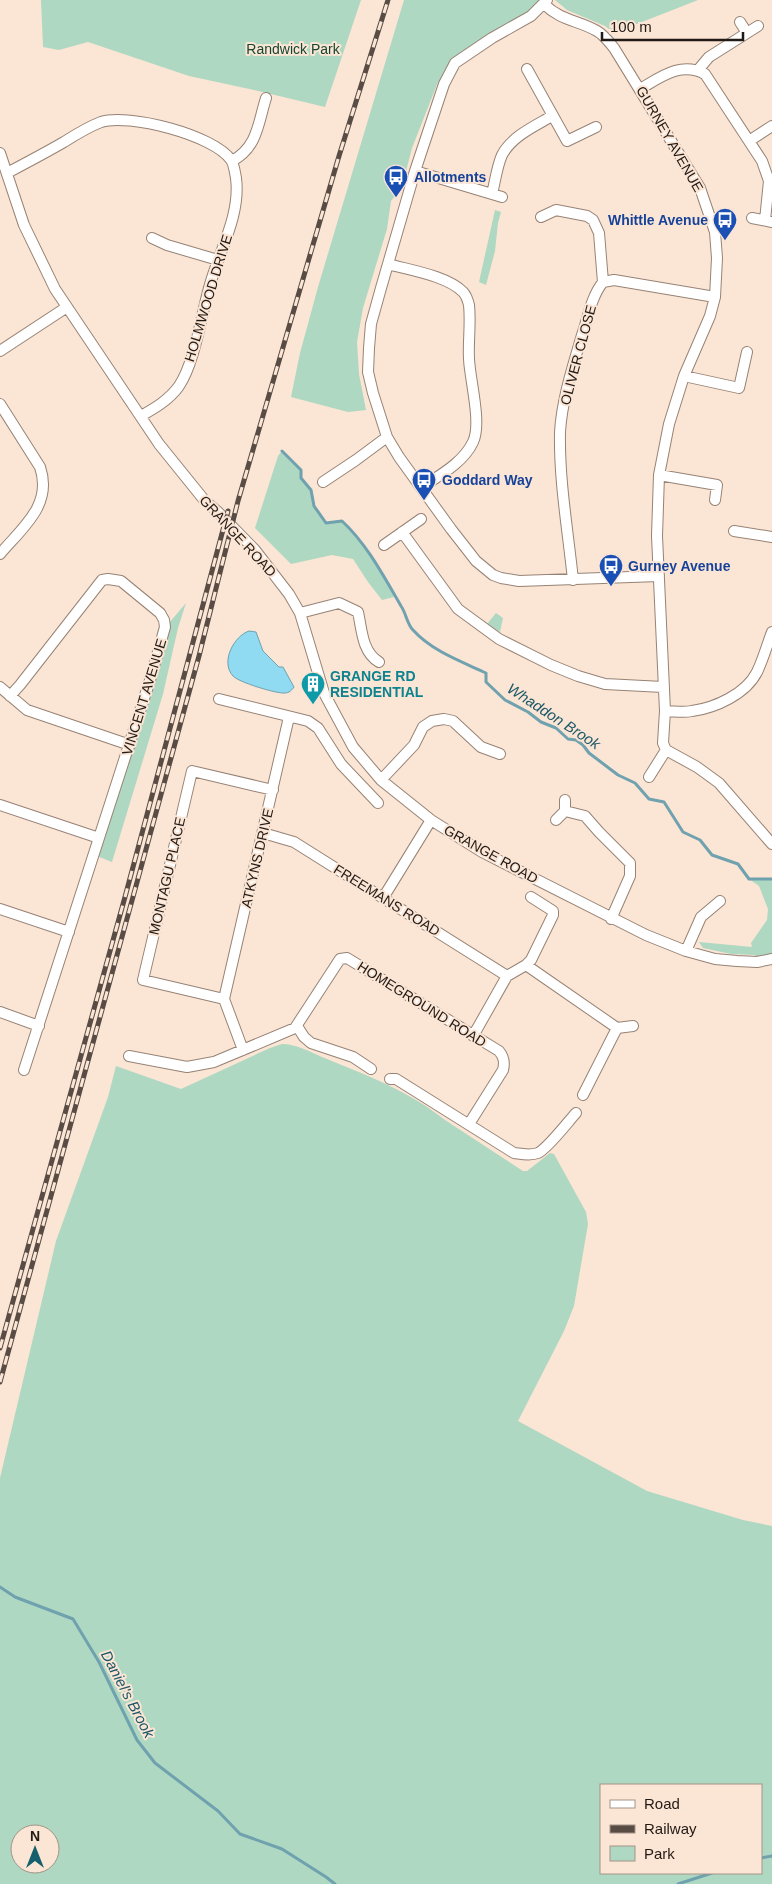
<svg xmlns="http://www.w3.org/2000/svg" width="772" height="1884" font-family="Arial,sans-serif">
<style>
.green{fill:#aed8c1;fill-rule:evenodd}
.water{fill:#90dbf1;stroke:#6fa1af}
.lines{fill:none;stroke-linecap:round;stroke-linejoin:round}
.stream{stroke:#6fa1af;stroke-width:3}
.street-casing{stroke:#978375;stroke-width:12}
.street{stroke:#fff;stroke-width:10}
.rail-casing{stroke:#584c44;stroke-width:5}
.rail{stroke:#fbe5d5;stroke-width:3;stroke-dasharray:9;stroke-linecap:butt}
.labels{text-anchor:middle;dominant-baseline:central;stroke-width:4;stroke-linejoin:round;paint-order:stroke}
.park-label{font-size:14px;fill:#134530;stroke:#fbe5d5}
.street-label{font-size:14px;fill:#221a15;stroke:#fbe5d5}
.transit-label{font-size:14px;font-weight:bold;fill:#164399;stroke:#fbe5d5;text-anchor:start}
.culture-label{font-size:14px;font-weight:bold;fill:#0d838f;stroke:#fbe5d5;text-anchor:start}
.water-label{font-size:15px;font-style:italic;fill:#1b5868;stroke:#fbe5d5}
</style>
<rect width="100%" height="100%" fill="#fbe5d5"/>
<!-- green -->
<path class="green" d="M41,0h320l-36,107 -71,-17 -65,-14 -101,-34 -29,8 -16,-3z
M404,0h143l-80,53 -23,31 -6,-2 -26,66 -10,39 -11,14 -4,28 -24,79 -6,34 2,32 7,36 -18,2 -57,-15 9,-44 18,-66z
M555,0h143l-84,33 -9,-7 -38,-16z
M495,210l6,2 -3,11 -3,28 -9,34 -7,-3z
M282,451l19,19v8l10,12 3,16 12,17 16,-2c19,18 42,52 52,76l-12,3 -14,-18 -15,-23 -21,-4 -41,9 -36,-36 23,-72z
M186,603l-8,25 -15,66 -51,168 -15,-6 72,-233z
M496,613l7,5 -3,14 -13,-8z
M749,879h23v80l-15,3 -2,-7 -24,-1 -28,-6 -4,-6 53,5 -1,-4 16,-23 1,-11 -9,-23z
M282,1044c13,0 27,7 40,13 42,17 87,34 123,63l78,51h4l23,-18 4,1 32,58 2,12 -14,82 -10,25 -46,90 129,70 96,29 29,6v358h-772v-406l56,-237 52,-144 8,-31 65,23 89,-41zM601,1785h160v88h-160zM20,1834h30v30h-30z"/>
<!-- water -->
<path class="water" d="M249,631l7,1 7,19 16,16h4l11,20c-2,3 -5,6 -9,6 -8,1 -47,-11 -52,-17 -13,-14 1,-40 16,-45z"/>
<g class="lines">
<!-- stream -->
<path class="stream" d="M282,451l19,19v8l10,12 3,16 12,17 16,-2c25,23 42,56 59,85 5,7 6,18 12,24 19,21 47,31 73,43v9l19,18 23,12 13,10 15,6 12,11 8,1 7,5 6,8 29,22 17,8 14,16 15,3 19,30 17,8 12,15 26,9 11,15h23
M0,1587l15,10 58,22 26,43 38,78 18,23 63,48 22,23 42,15 44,28 9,7
M761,1858l11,-2
M678,1884l34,-11"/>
<defs>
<path id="street" d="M547,0l-16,16 -39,22 -37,25 -11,21 -29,87 -34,117 -10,36 -2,24 -1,24 5,21 14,44 12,20 52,72 25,32 17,14 8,3 18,3 140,-5
M544,4c17,17 34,16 53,27 7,4 12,11 17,17l86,140 15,44 2,26 -2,39 -5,19 -26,60 -15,48 -10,51 -2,61 8,175 -2,32 3,7 -17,27
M740,22l7,11
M527,69l40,72 29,-14
M698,70l11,-13 49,-31
M640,89c21,-12 41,-28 65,-15l57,87 7,20 -4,39
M749,141l23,-15
M0,153l24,72 31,64 104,155 46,57 12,10 38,39 34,44 11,19 24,80 29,54 28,33 50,40 51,32 164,83 40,16 29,8 22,2 20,1 15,-3
M232,161c26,-14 26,-38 34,-63
M415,171l87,26
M7,173c19,-10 38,-20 57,-31 11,-7 24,-15 37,-20 27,-9 113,13 130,38 3,4 4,13 5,18 5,38 -18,75 -27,110 -8,28 -14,74 -30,98 -10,14 -24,22 -38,30
M492,194c3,-12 5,-28 10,-39 10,-19 33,-29 50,-39
M541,217l15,-7 31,6 6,4 6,13 4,49
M752,218l20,4
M152,238l15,7 51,15
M388,264c21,6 60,12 75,28 3,3 5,9 6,13 2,18 -1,36 0,54 1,22 13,64 4,83 -10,21 -33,33 -51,45
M603,282l11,-2 101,17
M0,351l67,-44
M684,376l55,12 8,-36
M0,404l40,63c13,38 -18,61 -40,87
M659,475l58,10 -2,15
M323,482l33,-22 31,-23
M734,531l38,6
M402,532l56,77 41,30 52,26 27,11 27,8 58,3
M384,545l37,-26
M573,580c-5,-49 -14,-99 -13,-148 2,-33 13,-66 22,-97 6,-17 9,-38 21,-53
M300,613l39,-10 19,9c4,18 4,40 21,50
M0,687l27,23 103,35
M10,696l10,-11 82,-105 6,-1 13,2 39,32 4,7 1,7 -15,53 -126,390
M219,699l89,22 10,7 23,36 37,39
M665,711c9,0 18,2 27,0 23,-3 54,-17 65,-39 6,-12 10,-27 15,-40
M666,750l31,17 22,16 53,61
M381,780l33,-35 9,-18 9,-6 12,-2 9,2 28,26 19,7
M0,805l99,33
M565,811l20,5 14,16 31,31v13l-19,43
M556,820l9,-9v-11
M263,833l31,9 213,134
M383,898l48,-78
M0,909l69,23
M686,951l15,-34 19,-16
M526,965l91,63
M224,999l-81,-19 49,-209 81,19
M224,999l65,-282
M224,999l19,51
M0,1012l39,14
M297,1026l7,11 7,6 42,14 18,12
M473,1036l34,-60 19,-11 5,-5 22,-45v-4l-22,-14
M129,1056l58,11 27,-5 81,-34 45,-69 7,-1 152,93c5,6 6,11 4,19l-34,54
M390,1079h6l118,74c8,1 16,3 24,0 10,-5 29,-30 38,-40
M583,1095l34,-67 16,-2"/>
</defs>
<!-- street casing -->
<use href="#street" class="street-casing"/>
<!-- street -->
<use href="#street" class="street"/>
<defs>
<path id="rail" d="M0,1348l125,-451 103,-386
M0,1382l199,-726 39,-155 101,-345 49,-156"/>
</defs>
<!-- rail casing -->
<use href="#rail" class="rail-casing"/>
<!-- rail -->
<use href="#rail" class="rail"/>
</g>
<!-- icons -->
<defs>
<symbol id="bus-pin" viewBox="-11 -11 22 30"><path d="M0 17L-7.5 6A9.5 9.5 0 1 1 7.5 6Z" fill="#1a4fb4" stroke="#fbe5d5"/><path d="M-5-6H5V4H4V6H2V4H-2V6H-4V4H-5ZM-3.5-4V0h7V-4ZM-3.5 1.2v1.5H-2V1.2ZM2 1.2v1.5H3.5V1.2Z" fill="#fff"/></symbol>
<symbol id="building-pin" viewBox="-11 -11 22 30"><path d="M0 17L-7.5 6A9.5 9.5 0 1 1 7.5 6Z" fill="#0f9aa8" stroke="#fbe5d5"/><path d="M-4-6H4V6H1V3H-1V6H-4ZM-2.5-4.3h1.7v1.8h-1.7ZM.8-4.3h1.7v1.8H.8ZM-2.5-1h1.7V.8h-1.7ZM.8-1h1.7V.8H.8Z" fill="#fff"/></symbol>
</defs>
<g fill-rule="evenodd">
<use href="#bus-pin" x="382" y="163" width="28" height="38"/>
<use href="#bus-pin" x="711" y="206" width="28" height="38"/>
<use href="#bus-pin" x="410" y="466" width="28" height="38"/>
<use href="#bus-pin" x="597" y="552" width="28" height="38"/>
<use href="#building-pin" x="299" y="670" width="28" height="38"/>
</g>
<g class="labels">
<!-- park labels -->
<g class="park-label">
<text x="293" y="49">Randwick Park</text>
</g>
<!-- street labels -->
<g class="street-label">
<text transform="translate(670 139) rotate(60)">GURNEY AVENUE</text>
<text transform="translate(208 298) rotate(-73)">HOLMWOOD DRIVE</text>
<text transform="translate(578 355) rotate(-75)">OLIVER CLOSE</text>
<text transform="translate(238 536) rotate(47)">GRANGE ROAD</text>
<text transform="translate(144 697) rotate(-73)">VINCENT AVENUE</text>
<text transform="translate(491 854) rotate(29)">GRANGE ROAD</text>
<text transform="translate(257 858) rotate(-77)">ATKYNS DRIVE</text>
<text transform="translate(167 876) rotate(-77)">MONTAGU PLACE</text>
<text transform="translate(387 900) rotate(32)">FREEMANS ROAD</text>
<text transform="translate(422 1004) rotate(32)">HOMEGROUND ROAD</text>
</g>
<!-- transit labels -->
<g class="transit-label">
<text x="414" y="177">Allotments</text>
<text x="708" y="220" text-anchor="end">Whittle Avenue</text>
<text x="442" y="480">Goddard Way</text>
<text x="628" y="566">Gurney Avenue</text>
</g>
<!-- culture labels -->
<g class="culture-label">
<text x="330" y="676">GRANGE RD<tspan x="330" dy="16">RESIDENTIAL</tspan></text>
</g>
<!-- water labels -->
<g class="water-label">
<text transform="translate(554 716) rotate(33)">Whaddon Brook</text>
<text transform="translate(128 1694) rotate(62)">Daniel's Brook</text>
</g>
</g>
<!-- legend -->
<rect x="600" y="1784" width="162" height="90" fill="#fbe5d5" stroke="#a49488"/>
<rect x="610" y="1800" width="25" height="8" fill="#ffffff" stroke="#a49488"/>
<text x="644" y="1809" font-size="15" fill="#221a15">Road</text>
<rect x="610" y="1825" width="25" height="8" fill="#584c44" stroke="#a49488"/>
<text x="644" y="1834" font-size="15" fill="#221a15">Railway</text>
<rect x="610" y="1846" width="25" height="15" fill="#aed8c1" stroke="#a49488"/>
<text x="644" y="1859" font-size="15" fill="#221a15">Park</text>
<!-- north arrow -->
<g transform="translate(35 1849)"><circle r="24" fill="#fbe5d5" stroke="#a49488"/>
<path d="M0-4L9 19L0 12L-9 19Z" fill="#16606e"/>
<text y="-8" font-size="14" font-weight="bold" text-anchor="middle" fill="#221a15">N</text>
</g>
<!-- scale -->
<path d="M602 32v8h141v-8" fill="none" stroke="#221a15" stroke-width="2.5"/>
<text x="610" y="32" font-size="15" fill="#221a15" stroke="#fbe5d5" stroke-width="4" paint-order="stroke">100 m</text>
</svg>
